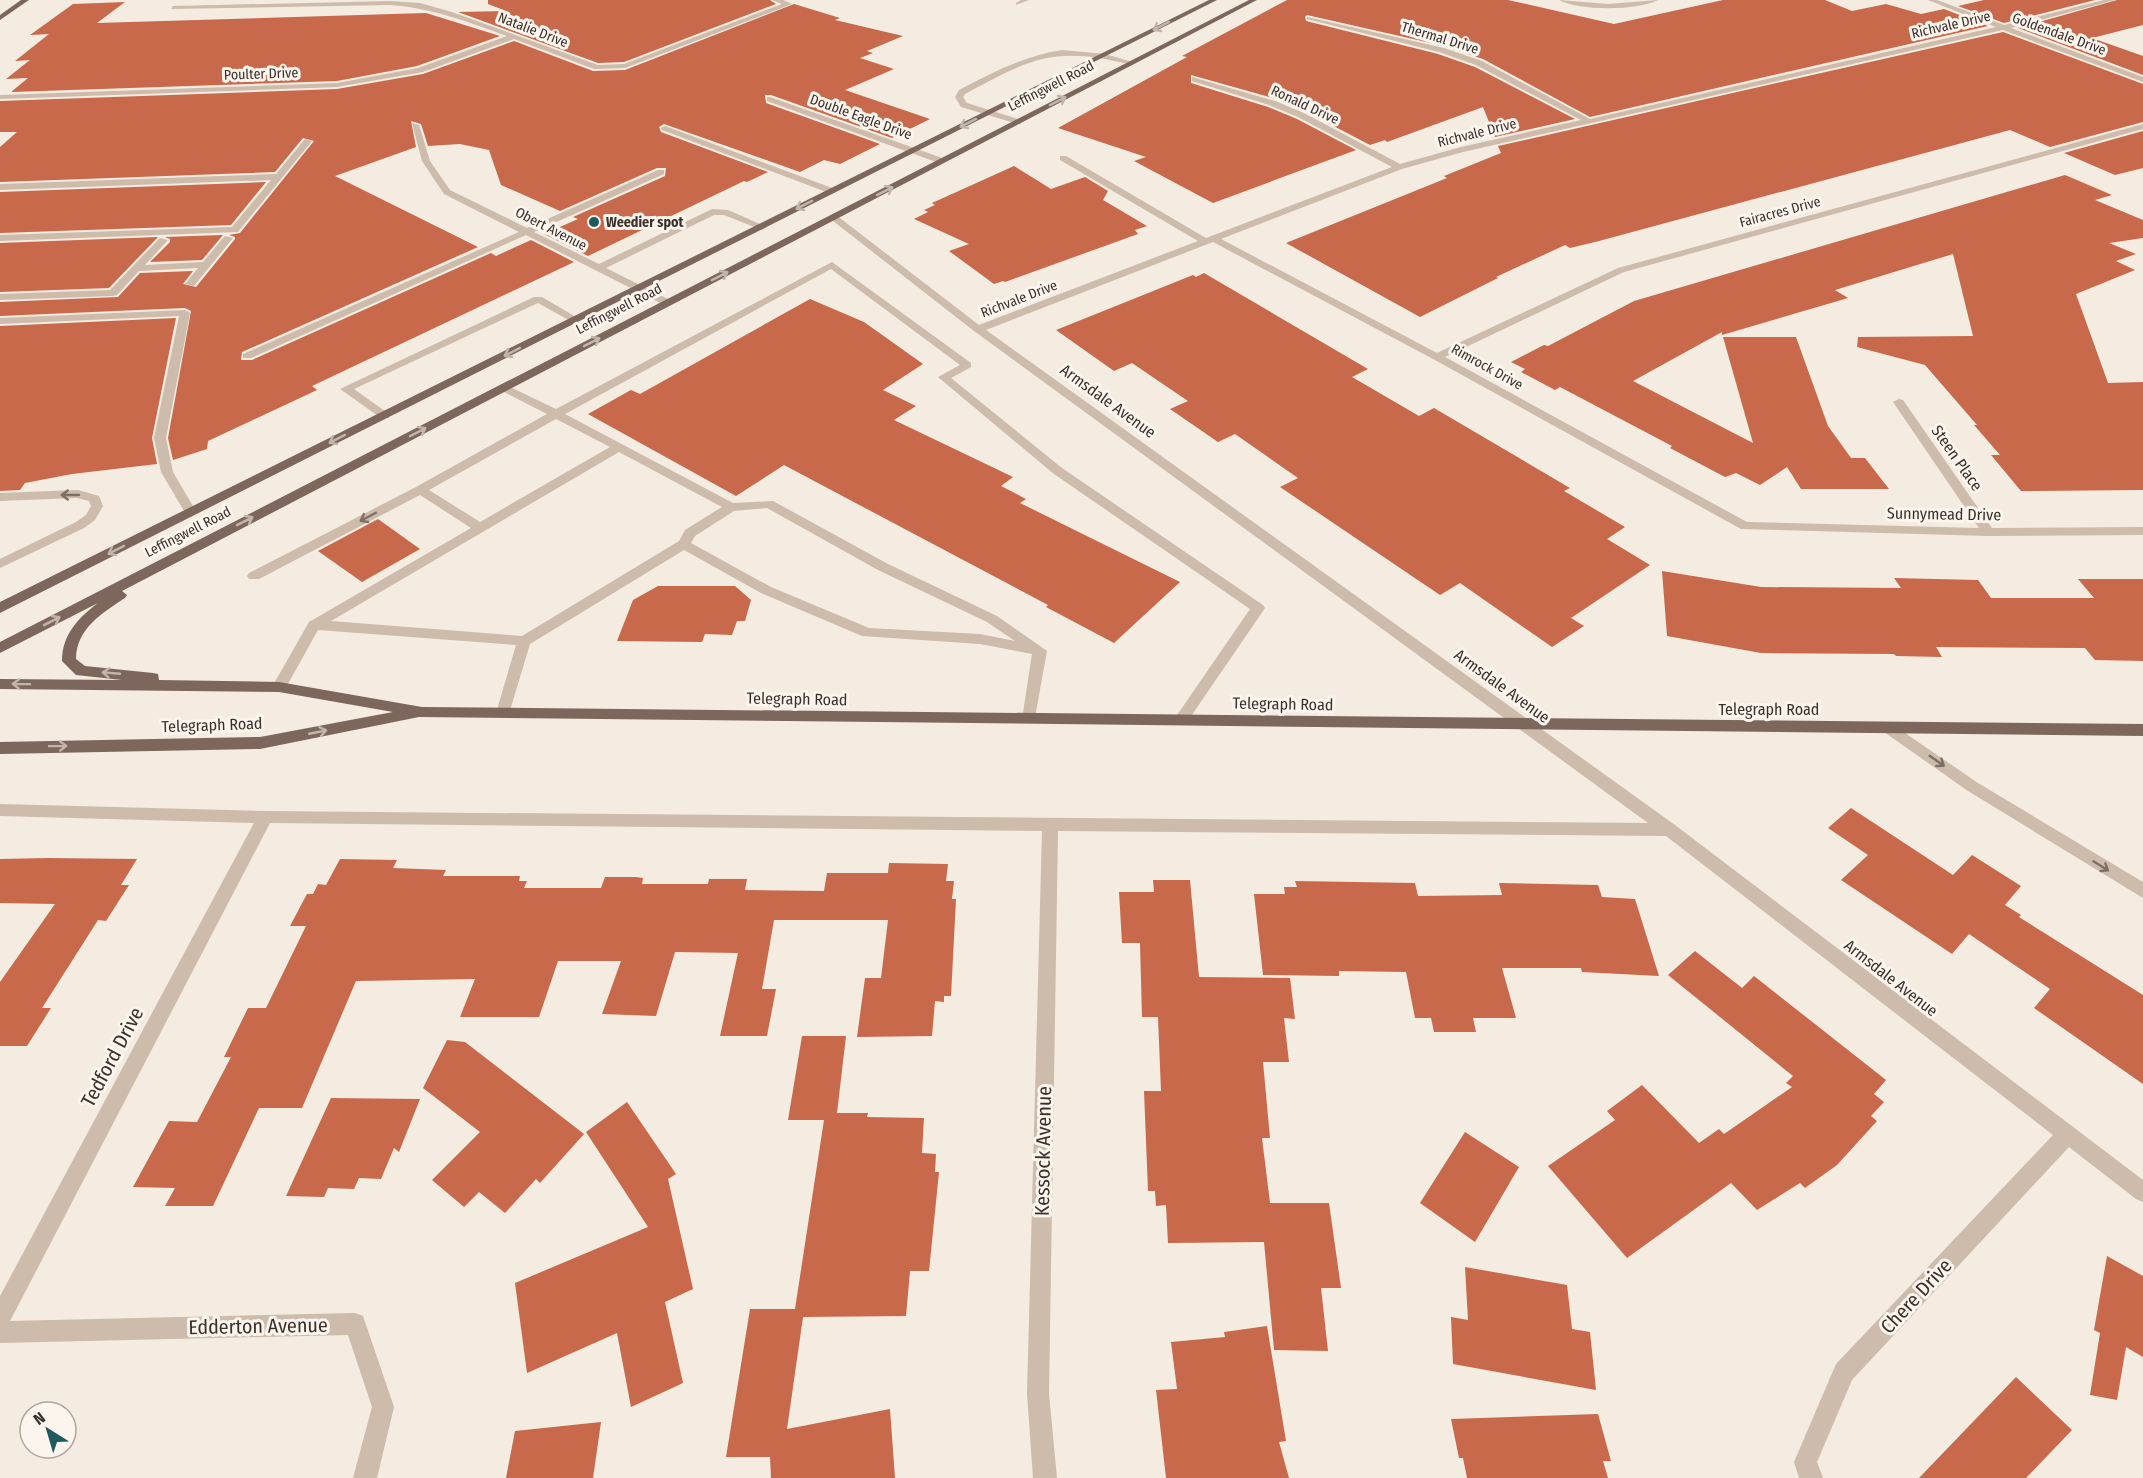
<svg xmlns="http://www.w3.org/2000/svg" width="2143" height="1478" font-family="'Fira Sans Condensed',sans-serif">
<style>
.building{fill:#c8694b}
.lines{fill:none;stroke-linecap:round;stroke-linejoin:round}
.minor{fill:#cdbbac;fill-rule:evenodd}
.major{fill:#7d675c;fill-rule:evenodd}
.oneway{stroke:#c2b5ac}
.oneway2{stroke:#7d6f65}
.poi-dot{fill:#1f5a5e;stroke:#fbf5ee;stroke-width:2}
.labels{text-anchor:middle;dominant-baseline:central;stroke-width:6;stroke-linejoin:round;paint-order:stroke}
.far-street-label{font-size:14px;fill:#3b302b;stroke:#fbf5ee}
.far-poi-label{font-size:14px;font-weight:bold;fill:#3b302b;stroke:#fbf5ee;text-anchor:start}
.street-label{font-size:16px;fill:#3b302b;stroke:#fbf5ee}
.near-street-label{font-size:20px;fill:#3b302b;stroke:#fbf5ee}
</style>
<rect width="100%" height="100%" fill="#f4ebe1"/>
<!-- building -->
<path class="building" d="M488,0h282l6,4 -152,58 -26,1 -140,-51 48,-1 -18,-7z
M1287,0h221l106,24 109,-24h102l27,11 34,-7 35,10 23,-5 44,17 -398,91 -107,-58 -39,-13 -137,-31 -2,2 1,4 132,33 37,13 100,52 -80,18 -12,-30 -96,35 -2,-2 -15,5 -65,-34 -29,-12 -85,-24v8l77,24 29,12 59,31 -143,53 -79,-42 12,-4 -88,-29 129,-71 -5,-1z
M1984,0h111l-91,23 -46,-17z
M2117,0h26v25l-51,13 51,18v19l-125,-47z
M125,2l-28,21 329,-10 74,23 -83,30 -80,15 -326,11 17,-14 -22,1 24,-19 -15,1 34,-27 -19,1 43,-31z
M794,4l46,14 -5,2 68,16 -36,15 6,2 -13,5 34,11 -49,21 85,29 -38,19 -121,-43h-6l1,8 114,41 -40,20 -16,-4 -24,12 -136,-48 -5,3 2,5 107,40 -21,10 -3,-1 -156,75 -44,-22 34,-15 -5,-2 92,-41 1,-8h-9l-97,43 -59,-26 -12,-35 -29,-6 -32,2 -7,-22 -10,-3 5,26 -81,29 143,71 -236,105 -1,8h11l239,-107 5,3 35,-16 43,22 -262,124 5,4 -109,51 -1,8 -34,11 -5,-22 23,-127 -6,-3 -185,8v-14l118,-5 22,-24 53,-2 -10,13 13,3 39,-48v-2l-6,-2 11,-2 74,-92 -11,-3 -28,34 -275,10v-35l17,-15h-17v-31l337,-12 86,-15 91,-33 79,30 32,-1z
M2003,32l140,52v38l-93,25 -40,-17 -411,111 -29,7 -5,-3 -69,32 2,1 -78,39 -134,-74 161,-65 -3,-2 57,-23 -3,-7z
M2143,131v37l-28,7 -51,-22z
M1014,166l37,23 34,-12 23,14 -5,9 44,26 -12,4 3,4 -133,48 -2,-1 -9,3 -45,-33 20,-7 -55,-25 14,-7 -4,-2 11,-5 -3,-2z
M2065,175l47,20 -17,5 48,20v18l-34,5 27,11 -20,7 19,9 -59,24 32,89 35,-1v108l-122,1 -30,-36h9l-26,-30h3l-52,-60 -68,-18 1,-10 115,-1 -20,-82 -118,36 13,8 -126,37v-3l-89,49 120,62 -30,-106h73l32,89 23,32h14l24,31h-88l-14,-22 -27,18 -24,-12 -11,4 -55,-29 2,-2 -112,-59 -5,3 -34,-18 4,-3 -14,-7 33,-17 4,1 86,-45z
M266,182l-35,43 -231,8v-41z
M223,235l-21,25 -52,2 20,-20v-3l-5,-2z
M158,237l-49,51 -109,4v-49z
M1204,273l164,96 -16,8 67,39 15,-8 136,80 -6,3 61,36 -18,12 43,26 -79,53 13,8 -32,21 -92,-64 -20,12 -160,-108 18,-9 -63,-44 -17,8 -48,-33 18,-8 -56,-38 -18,8 -58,-41 137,-55 3,2z
M810,299l54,23 59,42 -40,26 33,16 -22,14 119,57 -12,9 25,13 -6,4 160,79 -66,61 -68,-36 2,-2 -264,-140 -48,31 -148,-82 43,-24 9,4z
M176,318l-24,120 5,26 -85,10 -47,9 -5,7 -20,1v-165z
M378,519l42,30 -58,33 -44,-31z
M1662,571l99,16 140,1 -7,-10 84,2 13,18h103l-16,-19h65v82l-48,-1 -10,-12 -149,-1 6,10 -46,-1 -2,-2 -133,-1 -94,-17z
M658,586h77l16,14 -6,21h-8l-5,14 -27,-1 -3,8 -85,-1 16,-41z
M1851,808l102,67 19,-20 49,31 -16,19 16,10 -2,2 124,78v89l-109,-76 16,-19 -81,-55 -17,20 -111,-74 27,-25 -40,-27z
M48,858l89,1 -16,26h8l-23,36 -8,-1 -56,88h9l-24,38h-27v-64l55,-78 -55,-1v-44z
M340,859l57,1 -4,8 53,2 -3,6h77l-1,5h8l-3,7h77l4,-11h31l7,1 -1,6h66l1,-5h38l-2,11 79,1 3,-18h61l1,-10 59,1 -2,17h8l-2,18h4l-5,97h-7v6l-9,-1 -3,35 -75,1 8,-59h16l7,-58h-114l-12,69h14l-9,47h-47l18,-83 -63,-1 -19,64 -54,-2 19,-53h-63l-19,56h-79l15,-38 -119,2 -54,127h-43l-46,98h-48l10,-18 -42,-1 36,-66 28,1 34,-65h-7l24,-49h18l40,-82h-16l17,-32h6l5,-10 8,1z
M1153,880h37l9,97 91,1 5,41 -11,-1 5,44h-26l7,76h-8l8,65h59l12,85h-20l7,63 -54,-1 -10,-108 -96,1 -2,-38 -10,1 -1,-15h-7l-4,-100h17l-3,-74h-16l-2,-74h-18l-3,-51h35z
M1295,881l120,2 3,13 84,-1 -3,-12 99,2 4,12 33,2 24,77 -77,-4 -1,-4h-79l14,50h-43l3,14h-42l-3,-14h-16l-9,-46 -67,-1v5l-76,-1 -9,-81h31l-1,-7h13z
M1695,951l47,37 12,-12 132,104 -12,14 10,8 -13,14 6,5 -40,44 -32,23 -5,-5 -43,27 -26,-27 -104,75 -79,-92 67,-46 -8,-9 35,-26 57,58 20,-14 5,5 68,-47 -6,-4 7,-7 -125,-101z
M802,1036h44l-9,77h31l-1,4 57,1 -2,35 14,1 -1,18h4l-10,99h-19l-4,45 -103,1 -16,112 103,-20 5,69h-124l-1,-21h-44l24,-148h45l29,-189h-36z
M447,1040l18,2 119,92 -44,49 -4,-4 -31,34 -26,-21 -15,15 -32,-27 48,-48 -57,-44z
M331,1098l89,1 -21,53 -5,-4 -13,31 -22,-1 -5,11 -26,-1 -4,9 -38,-1z
M627,1102l49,72 -8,5 25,110 -28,13 18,81 -52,24 -14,-74 -90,40 -12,-90 133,-56 -62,-95z
M1465,1132l54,35 -44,75 -55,-39z
M2107,1256l36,20v81l-17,-10 -9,53 -27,-5 10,-62 -6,-3z
M1465,1267l102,18 5,44 18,3 6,58 -143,-26 -2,-47 17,3z
M1267,1326l19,115 -7,1 10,36h-123l-10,-88 21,-1 -6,-47 54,-5 -1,-5z
M2016,1377l56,53 -46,48h-107z
M1598,1414l13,47h-8l5,17h-141l-4,-20h-4l-8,-39z
M601,1422l-8,56h-87l9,-47z"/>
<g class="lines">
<!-- minor -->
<path class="minor" d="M772,0h11l9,4 -167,64 -31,1 -80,-30 -91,33 -86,15 -337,12v-4l337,-12 81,-15 89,-32c-39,-14 -75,-28 -117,-31l-219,4 2,-3 217,-5 30,2 32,9 146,53 26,-1 158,-60z
M1021,0h8l-13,5v-2z
M1559,0l49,4 50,-4c-21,11 -79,11 -99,0z
M1928,0h9l67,25 100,-25h11l-104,28 132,49v5l-140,-52 -540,122 -61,17 -181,70 216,114 181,-85 525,-144v5l-519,143 -179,85 302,165 232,6 -86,-126 6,-3 4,1 89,128 151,-1v8l-155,1 -247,-7 -308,-170 -220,-117 -227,88 689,495 468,355v22l-7,-3 -67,-52 -217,233 -35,82 6,16h-24l-5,-16 42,-98 217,-229 -387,-299 -608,-5 -9,563 8,84h-24l-6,-84 15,-563 -772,-8 -260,498 345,-8 8,3 31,91 -17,71h-24l19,-71 -24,-72 -348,8v-47l254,-473 -254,-7v-12l265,7 1383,12 -674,-492 -146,-114 8,-2 143,110 219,-84 -138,-81v-4h6l140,82 186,-71 -94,-50 -29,-12 -77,-24v-4l83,24 29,12 96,51 61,-17 120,-27 -105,-55 -37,-13 -132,-33v-2l137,31 38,13 108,58 406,-92z
M1062,50l43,4 31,9 -4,2c-77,-19 -99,-8 -167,29l-2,3 4,6 54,17v4h-3l-57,-17 -6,-10 4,-7c34,-18 65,-34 103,-40z
M770,97l175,62 1,2 -7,2 -172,-62v-4z
M412,123l7,2 11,36 20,29 77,38 131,-58h6v4l-130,58 65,32 113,-55 16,1 39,17 -5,3 -38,-15h-10l-108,53 66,33v4h-8l-138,-70 -275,123h-8v-4l276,-122 -75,-38 -22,-33z
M665,126l170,63 1,2 -7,2 -167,-63 -1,-2z
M305,139l7,2 -74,91 -238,9v-6l232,-8 39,-47 -271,10v-6l276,-10z
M225,236l8,2 -39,48 -9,-2 13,-16 -59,3 -22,24 -4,1 -113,4v-6l110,-4 50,-52 8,2 -23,25 58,-3z
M832,262l139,101v4l-20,11 111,90 201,137 2,3 -2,3 -78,114h-10l-2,-4 77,-112 -196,-135 -116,-97 22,-12 -129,-96 -266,145 168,89 40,-2 115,63 109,52 50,35 -13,72h-10l-2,-4 10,-65 -52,-10 -118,-8 -101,-43 -77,-43 -154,94 -22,73h-10l-2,-4 20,-68 -198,-15 -34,61h-10l-2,-4 37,-65 162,-94 -51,-33 -161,84h-10l-2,-3 2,-3 167,-86 131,-73 -47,-24v-4h8l48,23zM556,419l54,28 -130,75 -51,-32zM619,452l103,55 -37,23 -6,11 -157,95 -191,-15zM767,508l111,62 109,52 28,19 -35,-7 -111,-6 -98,-41 -80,-44 4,-7 39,-25z
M534,297h8l39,23 -9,2 -34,-19 -184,86 35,25v4h-8l-41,-29z
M185,310l5,3 -24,125 7,34 24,41 -6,4 -4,-1 -26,-44 -7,-34 25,-122 -179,8v-6z
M78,490l21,6 4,10 -8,14 -11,8 -84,40v-9l76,-37 10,-7 5,-9 -2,-5 -12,-3 -77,3v-8z
M1889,722l89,61 165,99v16l-175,-107 -84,-59 -2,-4 2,-4z"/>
<!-- major -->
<path class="major" d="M21,0h8l-29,20v-5z
M1209,0h8l-1217,613v-11z
M1249,0h8l-1135,591 5,4 -2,3c-23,15 -49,31 -49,61l9,7 68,7 5,1 1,6 120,2 143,25 1721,17v12l-1724,-19 -159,32 -260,5v-12l260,-5 133,-25 -114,-20 -279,-3v-10l122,1 -46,-5 -14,-14c0,-26 16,-43 36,-58l-98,50v-11z"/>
</g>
<!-- one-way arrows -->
<defs><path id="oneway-shaft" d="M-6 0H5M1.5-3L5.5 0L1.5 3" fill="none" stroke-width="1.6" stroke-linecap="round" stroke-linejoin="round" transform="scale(1.5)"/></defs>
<g class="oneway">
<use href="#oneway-shaft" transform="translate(1161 26) rotate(153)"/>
<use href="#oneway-shaft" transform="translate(1058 101) rotate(-27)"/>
<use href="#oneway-shaft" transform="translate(968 123) rotate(153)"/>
<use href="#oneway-shaft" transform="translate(885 191) rotate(-27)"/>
<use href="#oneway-shaft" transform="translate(804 205) rotate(153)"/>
<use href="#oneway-shaft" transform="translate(720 276) rotate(-27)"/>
<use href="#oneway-shaft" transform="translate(592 342) rotate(-27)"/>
<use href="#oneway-shaft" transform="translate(512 352) rotate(153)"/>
<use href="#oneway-shaft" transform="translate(418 432) rotate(-27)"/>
<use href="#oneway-shaft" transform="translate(337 439) rotate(153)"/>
<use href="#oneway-shaft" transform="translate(245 521) rotate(-27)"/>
<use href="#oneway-shaft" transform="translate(116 550) rotate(153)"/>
<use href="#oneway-shaft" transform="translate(52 621) rotate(-27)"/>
<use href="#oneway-shaft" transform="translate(111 673) rotate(-175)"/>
<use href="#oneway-shaft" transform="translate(21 684) rotate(-179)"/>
<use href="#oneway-shaft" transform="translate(318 732) rotate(-11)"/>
<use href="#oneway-shaft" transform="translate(58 746) rotate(-1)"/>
</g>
<g class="oneway2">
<use href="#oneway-shaft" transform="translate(70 495) rotate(-180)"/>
<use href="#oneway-shaft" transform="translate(368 517) rotate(152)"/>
<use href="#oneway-shaft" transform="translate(1937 761) rotate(35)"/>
<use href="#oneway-shaft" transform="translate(2101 866) rotate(32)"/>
</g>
<!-- markers -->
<circle class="poi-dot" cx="594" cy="222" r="6"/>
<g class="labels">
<!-- far-street labels -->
<g class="far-street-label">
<text transform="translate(1951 25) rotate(-13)">Richvale Drive</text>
<text transform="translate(533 30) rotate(21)">Natalie Drive</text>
<text transform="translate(2059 34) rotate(20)">Goldendale Drive</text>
<text transform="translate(1440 38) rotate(17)">Thermal Drive</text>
<text transform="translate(261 74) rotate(-2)">Poulter Drive</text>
<text transform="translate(1051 86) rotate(-27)">Leffingwell Road</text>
<text transform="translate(1305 105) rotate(25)">Ronald Drive</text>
<text transform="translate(861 117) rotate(20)">Double Eagle Drive</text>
<text transform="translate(1477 133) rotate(-14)">Richvale Drive</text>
<text transform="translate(1780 212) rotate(-15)">Fairacres Drive</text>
<text transform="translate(551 229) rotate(27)">Obert Avenue</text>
<text transform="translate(1019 299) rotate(-21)">Richvale Drive</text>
<text transform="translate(619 309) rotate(-27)">Leffingwell Road</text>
<text transform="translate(1487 367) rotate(29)">Rimrock Drive</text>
<text transform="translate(188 532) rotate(-27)">Leffingwell Road</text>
</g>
<!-- far-poi labels -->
<g class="far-poi-label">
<text x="606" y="222">Weedier spot</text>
</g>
<!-- street labels -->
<g class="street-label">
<text transform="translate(1108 401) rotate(36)">Armsdale Avenue</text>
<text transform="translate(1957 458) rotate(55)">Steen Place</text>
<text transform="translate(1944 514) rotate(1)">Sunnymead Drive</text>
<text transform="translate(1502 686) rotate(36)">Armsdale Avenue</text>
<text transform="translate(797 699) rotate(1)">Telegraph Road</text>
<text transform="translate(1283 704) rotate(1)">Telegraph Road</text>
<text x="1769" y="709">Telegraph Road</text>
<text transform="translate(212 725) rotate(-2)">Telegraph Road</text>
<text transform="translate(1891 978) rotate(38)">Armsdale Avenue</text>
</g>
<!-- near-street labels -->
<g class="near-street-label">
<text transform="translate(112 1057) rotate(-62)">Tedford Drive</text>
<text transform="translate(1043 1151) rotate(-89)">Kessock Avenue</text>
<text transform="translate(1916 1296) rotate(-47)">Chere Drive</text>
<text transform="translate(258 1326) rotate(-1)">Edderton Avenue</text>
</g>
</g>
<!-- north arrow -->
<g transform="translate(48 1430) rotate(323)"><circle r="28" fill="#fbf5ee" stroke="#aea6a0" stroke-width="1.5"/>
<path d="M0-4.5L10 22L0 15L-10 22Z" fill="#1f5a5e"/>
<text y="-9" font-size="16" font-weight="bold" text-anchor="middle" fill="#3b302b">N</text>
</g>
</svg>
